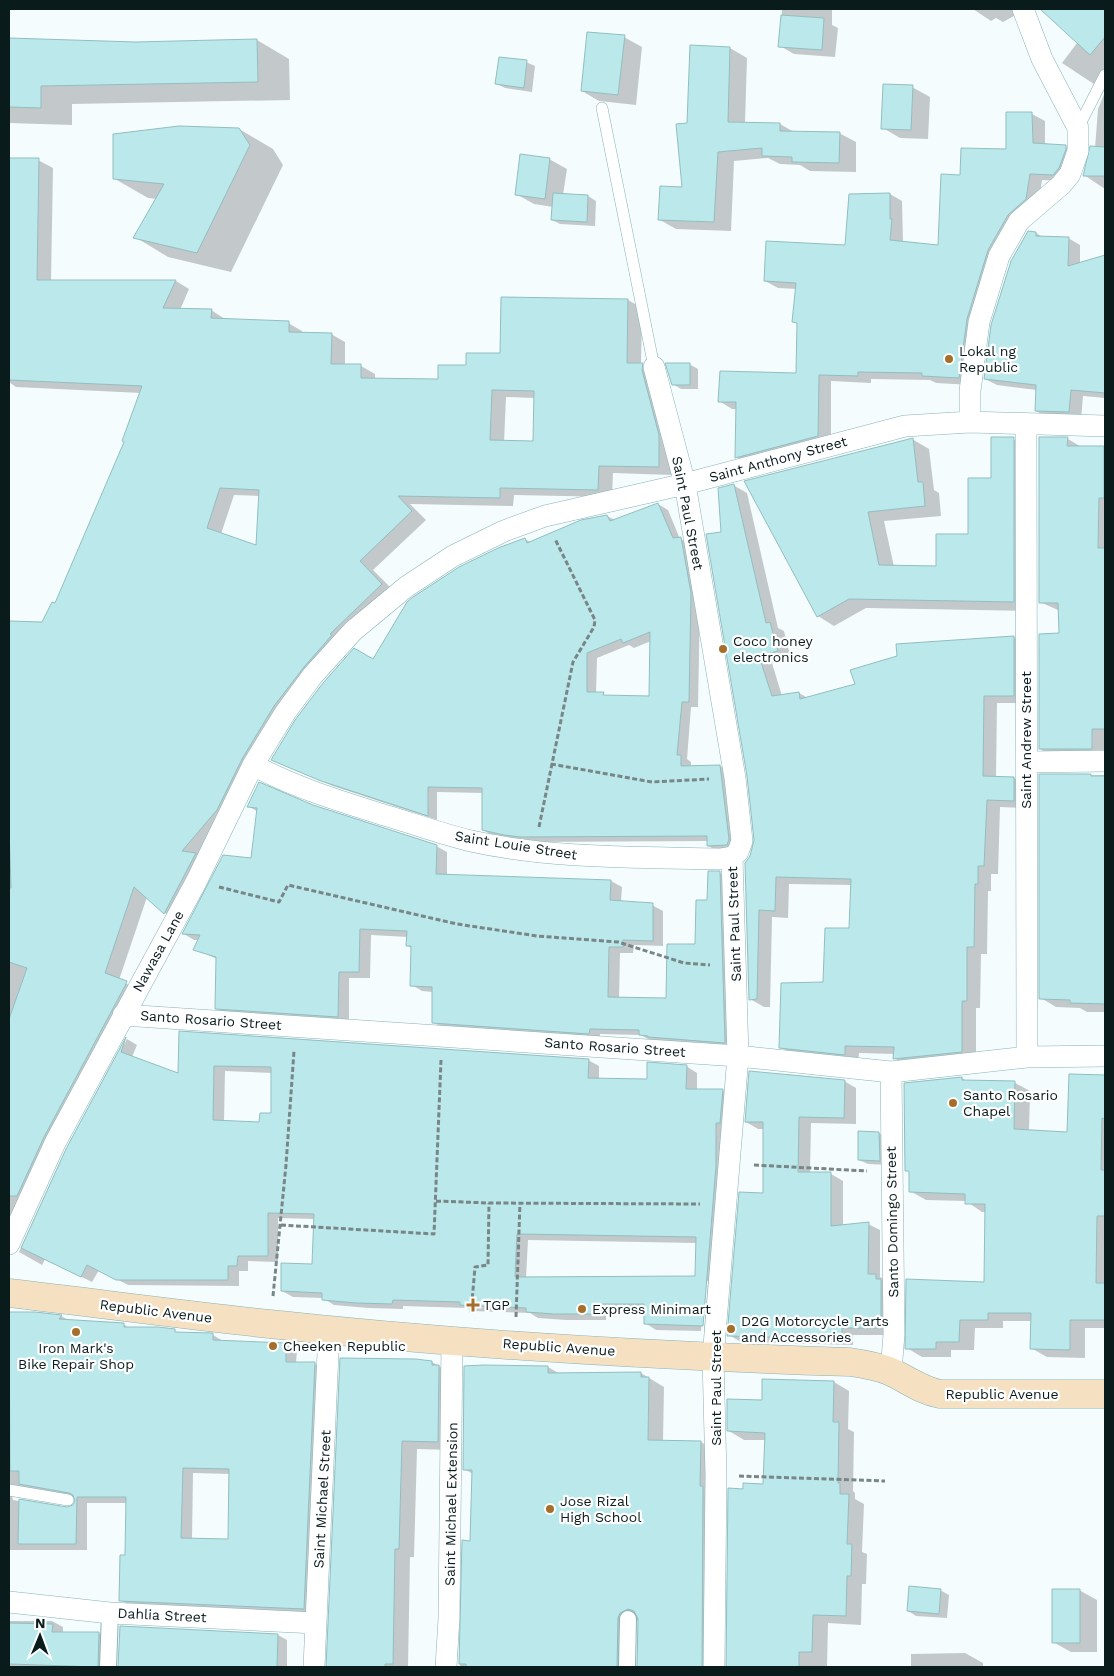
<svg xmlns="http://www.w3.org/2000/svg" width="1114" height="1676" font-family="'Work Sans',sans-serif">
<style>
.shadow{fill:#0003;fill-rule:evenodd}
.building{fill:#bbe8eb;stroke:#92bec0;fill-rule:evenodd}
.lines{fill:none;stroke-linecap:round;stroke-linejoin:round}
.service-casing{stroke:#88b3b6;stroke-width:12}
.pedestrian-casing{stroke:#88b3b6;stroke-width:18}
.minor-casing{stroke:#88b3b6;stroke-width:22}
.secondary-casing{stroke:#88b3b6;stroke-width:29}
.path{stroke:#798687;stroke-width:3;stroke-dasharray:5 2.5;stroke-linecap:butt}
.service{stroke:#fff;stroke-width:11}
.pedestrian{stroke:#fff;stroke-width:16}
.minor{stroke:#fff;stroke-width:21}
.secondary{stroke:#f6e0c2;stroke-width:28}
.poi-dot{fill:#a56f2a;stroke:#fff;stroke-width:2}
.labels{text-anchor:middle;dominant-baseline:central;stroke-width:4.5;stroke-linejoin:round;paint-order:stroke}
.poi-label{font-size:14px;fill:#0a1b1c;stroke:#fff;text-anchor:start}
.street-label{font-size:14px;fill:#0a1b1c;stroke:#fff}
</style>
<rect width="100%" height="100%" fill="#f4fcfd"/>
<!-- shadow -->
<path class="shadow" d="M782,9h50v16l6,3 -3,29 -41,-3 -14,-8z
M973,9h46l2,3 -18,10 -7,-4 -5,3z
M1057,9h30l6,6 6,-6h6v78l-2,3 -41,-27 15,-20 -27,-27z
M624,37l18,10 -6,58 -37,-4 -17,-10z
M9,39l126,4 122,-3 32,19 1,41 -218,4v21l-63,-2z
M730,48l17,10 -2,65 35,1 14,8 45,1 17,9v30l-46,-1 -10,-6 -20,-1 -12,-6 -34,3 -3,70 -55,-2 -16,-9 23,-32 5,-64z
M526,62l9,4 -3,26 -27,-4 -8,-4z
M912,87l18,10 -2,42 -28,-1 -17,-10z
M1105,92v97l-21,-14 11,-27 3,-39z
M1032,114l13,7v24l20,1 13,8 -11,27 -25,-1 -4,26 -38,54 -28,125 -36,-2 -6,-3 -59,-1v4l-40,-2v62l-82,21 -12,-7 1,-48h-6l-13,-8 78,-27 1,-50 -4,-3 3,-32 -19,-1 -13,-7 81,-34 44,-53 12,7 1,41 36,4 22,-70 47,-26z
M239,129l34,20 10,16 -52,107 -63,-15 -33,-20 22,-38 -9,-1 -33,-19z
M9,159l29,1 15,8 -2,113h125l13,8 -9,21h31l14,9 63,4 14,8v2l29,1 14,8v23l16,1 14,8v5l64,1 189,-80 14,8 -1,56 15,8 16,103 -59,-2 -1,24 -98,-2 -1,11 -103,-2 16,16 -53,50 22,22 -107,122 -109,207 -14,-8 -18,-16 -28,83 22,11 -132,257v-625h34l12,-19 71,-162 15,-49 -125,-6 -7,-5zM506,397l29,1v44h-31zM234,495l26,1 -2,51 -37,-13z
M549,159l18,10 -4,26 25,1 8,5 -1,25 -35,-2 -8,-4 1,-13 -19,-3 -18,-10z
M1036,233l8,5h24l12,7v32l-9,14 34,5v102l-22,-2 -2,23 -33,-1 -12,-7 1,-21 -40,-5 -12,-6z
M689,364l9,5v20h-17l-8,-5z
M912,439l17,10 5,41 5,3 2,23 -57,5 10,46 44,1 32,-32 22,-57 21,-40 17,9v163l-164,-3 -32,18 -16,-10 -72,-134z
M1068,439l15,9h22v309l-49,1 -16,-9 20,-115v-23l-20,-9z
M733,485l14,8 31,135 6,3 7,28 -19,4 10,33 17,-3 9,5 206,-61 13,8v58h-30l-1,75h18l13,8v22l-27,-1 -2,67h-7v17h-3l-1,63h-6l-1,54h-4v51l-68,7 -14,-8 1,-4 -36,-1 -1,9 -64,-7 -14,-8 44,-63 26,-54 2,-45 -63,-1 -1,34 -16,-1 -2,90h-6l-14,-8 1,-142 5,-17 -34,-307z
M658,504l10,6 12,29 11,5 9,55 -2,108h-7l-4,52 4,3v5l29,-1 10,6 7,78 -19,1 -10,-5 1,-5 -177,1 -39,-6 -10,-6v-37l-46,-1v28l-104,-34 -61,-26 101,-99 152,-122 7,4 75,-27 8,4zM651,641l-1,56 -42,-1 -12,-2 1,-36 32,-13 5,3z
M1105,775v237h-18l-7,-4 -24,-1 -15,-9 -1,-222z
M248,806h64l124,40 11,6v24l164,5 11,6 -1,15 31,3 11,6v35l-29,-1 -1,8h-13l-1,46 48,1 29,-54 12,-44 12,-29 11,6 5,169 -85,-7 -10,-6 -41,-1v5l-156,-10 -11,-7v-30l-11,-1 -10,-6 1,-36 -5,-3v-9l-37,-2 -1,43h-21v44l-122,-8 -11,-6 1,-49 -22,-10 4,-9h-5l-10,-6 68,-75 6,-47z
M181,1033l407,27 11,6v13l49,1 38,-14 11,7v17h25l11,6 -19,236h-10l4,-51h-2l-5,50 -45,-1 -11,-7v-13h-39v10h-40l-28,-2 -8,-5 -58,-2 -5,-3 -64,-2v3l-35,-1 -34,-3 -11,-7 -30,-1 -11,-6 31,-25 2,-47 -37,-1v44l-30,-1v10h-9v15l-111,-1 -29,-15 -7,12 -47,-23 -3,6 -23,-13 48,-103 60,-110 10,6 -5,12 47,17zM225,1071l48,2 -1,41 -11,9 -37,-1zM528,1240l169,3v34l-171,1z
M1070,1076h35v252h-20v30l-38,-1 -16,-9 1,-27h-29v7h-28l-1,22h-23v7h-29l-15,-9 78,-64 1,-72h-4l-16,-11 -40,-1 -16,-9 1,-18 -5,-3 56,-92 6,4 47,1 15,8 -1,40 40,2z
M844,1081l12,7v36l-45,-1 -1,50 21,1 12,7v45l25,-2 12,6v47l8,5 5,53h-40v10l-112,-3 -12,-7 35,-141v-65h-6l-12,-7z
M879,1133l8,5 1,27 -20,-1 -9,-4z
M9,1313h26l26,3 9,5 53,3 8,5 82,6 10,6 63,3 11,6 -1,13 19,1 10,6 -11,245 -183,-9 -11,-6 6,-44 1,-53h-40v47h-78zM193,1473l37,1 -1,66h-37zM22,1488l55,9 -3,9 -7,3 -54,-9 -1,-4z
M341,1359l91,3 15,9 6,79 -36,-1 -3,108h-4l-2,110h-80z
M548,1367l12,7 81,-1 23,14 -1,54 38,1 15,9 1,216h-79l1,-47 -4,2 -2,45h-173l4,-125h7l2,-68 -9,-5z
M834,1382l15,9 -1,38 6,3 -1,59 2,2v6l9,5 -2,48 5,2 -1,30h-4l-1,41 -33,-2 -1,44h-99l2,-178 14,2 21,-6 1,-45h-22l-15,-9 34,-29z
M940,1590l9,5 -2,23 -31,-2 -8,-5z
M1079,1590l18,10v52h-26l-18,-10z
M9,1621h43l11,6v6h36l11,7 -1,27h-100z
M121,1627l157,8 9,5v27h-168z
M965,1653l18,10v4h-72v-13z"/>
<!-- building -->
<path class="building" d="M1040,9h65v28l-15,18z
M781,15l43,3 -2,32 -44,-3z
M587,32l38,3 -7,60 -37,-4z
M9,38l126,4 122,-3 1,43 -217,4v22l-32,-1z
M690,45l40,2 -2,75 52,1v8l60,1 -1,31 -47,-1v-5l-30,-1v-8l-44,4 -4,70 -56,-2 2,-34 22,1 -6,-63 11,-1z
M499,57l28,3 -3,28 -29,-4z
M883,84l30,1 -2,45 -30,-1z
M1006,112h26l1,31 33,2v4l-7,19 -6,7 -23,-1 -4,25 -18,16 -20,35 -21,69 -8,59 -37,-2v-3l-64,-1v4l-39,-1 -1,61 -83,22 1,-56h-18l2,-31 76,2 1,-50 -5,-1 4,-39 -32,-2 2,-40 79,4 4,-51 41,-1v26h2l-2,21 48,5 3,-71 19,1 1,-27 45,1z
M179,126l60,2 11,17 -53,108 -64,-15 31,-54 -51,-5v-45z
M1090,146l15,1v29h-22z
M520,154l30,4 -5,41 -30,-4z
M9,158h30l-2,122h139l-13,28 49,1 -1,9 78,3v11l43,1 -1,31h30v14l77,1v-14h28v-12h34l1,-56 127,2 -1,64h16l-1,7 17,65v32l-60,-1 -1,24 -98,-2v10l-102,-2 14,15 -52,50 22,23 -52,50 2,1 -28,32 -30,39 -32,53 -25,51 -35,41 14,2 -32,61 -30,-27 -29,86 22,8 -2,5 -81,151 -27,59h-8v-177l18,-51 -18,-6v-74h2l-2,-60v-207l33,1 10,-20 3,1 69,-161 -2,-1 20,-55 -133,-6zM492,390l42,1 -1,50 -43,-1zM220,488l39,2 -3,55 -49,-17z
M553,193l35,2 -1,27 -36,-2z
M1028,231l8,1v4l33,1 -1,29 37,-11v138l-34,-3 -2,22 -34,-1 1,-26 -52,-6 7,-54 20,-64z
M665,363h25v22h-18z
M991,437h23v165l-165,-3 -32,18 -73,-136 169,-43 5,44h5l2,24 -57,6 11,53 57,1v-32h32v-56h23z
M1039,437h29l-1,9h37v52h-5l-1,50h7v181h-13v20h-53v-115l20,-1 -1,-30h-19z
M734,484l32,139 4,-1 8,29 -19,5 13,40 27,-4 1,7 55,-15 -5,-14 47,-14 -1,-12 118,-8v60h-30l-1,80 31,1v24l-27,-1 -3,66h-6v18h-3l-1,63h-7v54h-5v51l-69,7 1,-12 -49,-1v9l-66,-7 2,-65 42,-1 2,-54h24l2,-49 -75,-2 -1,34 -16,-1 -2,89 -8,1 -4,-137 5,-7 4,-16 -7,-64 -41,-242 15,-2 -3,-44z
M658,503l15,35 8,-1 10,56 -2,109h-7l-5,53h4v11l39,-1 9,74 -2,6 -20,1v-10l-186,1 -17,-2 -22,-5v-42l-54,-1v29l-107,-35 -50,-21 24,-40 28,-37 31,-35 19,11 34,-57 6,-5 46,-30 39,-19 27,-10 2,5 54,-23 26,-5 3,6zM650,632l-1,64 -46,-1 1,-3h-17v-39l34,-14 2,4z
M1039,774h52v2h14v228l-35,-1v-3l-31,-1z
M259,782l54,23 124,40 -1,29 175,6 -1,20 43,3v38l-30,-1v7h-14l-1,50 58,1 1,-54h28l1,-44h11l1,-29h12l5,172 -77,-6v-1l-9,-1v-5l-49,-1 -1,5 -157,-11v-36l-22,-1 1,-40h-5l1,-15 -47,-2 -1,43h-20l-1,45 -123,-8 1,-52 -23,-7 7,-15 -18,-1 41,-79 28,3 6,-50 -10,-1z
M179,1031l410,28 -1,19 59,1v-17l40,3 -1,24h37l-3,34h-4v43l-13,160 -59,-2v-20h-49v10h-41l-28,-2v-4l-66,-3v-3l-67,-2 -1,4 -36,-1 -34,-3v-7l-41,-2v-28l31,1 2,-50 -46,-1v43h-30l-1,10h-9v14h-112l-29,-15 -6,12 -60,-29 45,-99 60,-112 -5,15 57,21zM214,1066l57,1v46h-11l-1,9 -46,-2zM517,1234l179,3 -1,39 -180,1z
M749,1071l96,9 -1,38 -45,-1 -1,55h33v54l38,-4 -1,52h8v5h5v49h-39v11l-115,-3 12,-144 24,1v-71h-18z
M1069,1074l36,1v44l-3,-1 -1,52h4v46h-8l-1,67h9v37h-35v30l-40,-1 1,-36h-43v7h-28l-1,22h-23v7h-31l1,-70 78,3 1,-78h-20v-10l-56,-2v-21h-4l-1,-88 58,-6v3l53,1 -1,48 53,3z
M858,1131l21,1 1,29 -22,-1z
M9,1312h26l27,3 -3,4 65,4v4h34l17,2v3l38,1v7l73,3v19h29l-11,247 -185,-8 1,-46h5l1,-58h-49l-1,47h-58l1,-45 48,8 6,-2 2,-4 -2,-6 -4,-2 -50,-9v-13h-9zM183,1468l46,1 -1,70 -47,-1z
M340,1358l76,1 16,2v4h7l-1,77 -36,-1 -3,108h-4l-2,115h-8v3h-59z
M484,1365l64,1v7l93,-1v5h8l-1,63 53,1 -1,45h3l-1,181h-65l1,-48 -4,-8 -6,-2 -8,4 -2,5 -1,49h-151v-3h-7l3,-124 8,1 2,-71h-9l1,-104z
M762,1379l72,2 -1,41h6l-1,61h2v11h9l-2,50h5l-1,32h-4l-1,40 -33,-1 -1,37h-13v15h-73l2,-179 15,1v-6l20,1 2,-51 -38,-2v-32l35,1z
M909,1586l32,3 -2,25 -32,-3z
M1052,1589h28v54h-28z
M9,1623l44,1 -1,8h47l-1,35 -89,-3z
M120,1626l158,8 -1,33h-159z"/>
<g class="lines">
<defs>
<path id="service" d="M602,108l52,259
M1078,128l27,-53
M9,1490l59,10"/>
<path id="pedestrian" d="M108,1667l2,-54
M627,1667l1,-48"/>
<path id="minor" d="M970,422v-31l9,-69 20,-66 20,-35 42,-36 9,-11 8,-23v-23l-36,-69 -19,-50
M1026,424l1,633
M1027,762l78,-1
M253,765c41,22 86,36 131,50 28,8 57,19 87,26 81,18 166,16 249,18l12,-2 6,-5 4,-11 -7,-63 -50,-294 -31,-117
M123,1015l615,41 153,16 136,-15 78,-1
M891,1072l3,262 -3,38
M9,1244l46,-101 141,-261 57,-117 32,-52 28,-38 40,-44 53,-44 47,-31 51,-25 41,-15 140,-32 220,-58 65,-4 135,4
M9,1602l101,11 206,10
M314,1667l15,-337
M446,1667l3,-49 3,-278
M714,1667l2,-192 -3,-117 25,-302 -6,-199"/>
<path id="secondary" d="M9,1293c87,10 174,22 261,31 193,21 387,32 580,38 14,2 26,4 39,9 18,8 31,19 51,23h165"/>
</defs>
<!-- service casing -->
<use href="#service" class="service-casing"/>
<!-- pedestrian casing -->
<use href="#pedestrian" class="pedestrian-casing"/>
<!-- minor casing -->
<use href="#minor" class="minor-casing"/>
<!-- secondary casing -->
<use href="#secondary" class="secondary-casing"/>
<!-- path -->
<path class="path" d="M551,764l101,18 57,-3
M539,827l34,-165 21,-35 1,-7 -40,-81
M219,887l60,15 9,-17 169,39 80,12 81,6 66,21 26,2
M754,1165l113,6
M436,1201l53,2 211,1
M281,1225l153,9 7,-174
M273,1296l13,-131 8,-114
M471,1313l4,-46 13,-2 1,-62
M516,1317l4,-114
M739,1476l146,5"/>
<!-- service -->
<use href="#service" class="service"/>
<!-- pedestrian -->
<use href="#pedestrian" class="pedestrian"/>
<!-- minor -->
<use href="#minor" class="minor"/>
<!-- secondary -->
<use href="#secondary" class="secondary"/>
</g>
<!-- markers -->
<g class="poi-dot">
<circle cx="949" cy="359" r="5"/>
<circle cx="723" cy="649" r="5"/>
<circle cx="953" cy="1103" r="5"/>
<path d="M470.5 1297.5h5v5h5v5h-5v5h-5v-5h-5v-5h5z"/>
<circle cx="582" cy="1309" r="5"/>
<circle cx="731" cy="1329" r="5"/>
<circle cx="76" cy="1332" r="5"/>
<circle cx="273" cy="1346" r="5"/>
<circle cx="550" cy="1509" r="5"/>
</g>
<g class="labels">
<!-- poi labels -->
<g class="poi-label">
<text x="959" y="351">Lokal ng<tspan x="959" dy="16">Republic</tspan></text>
<text x="733" y="641">Coco honey<tspan x="733" dy="16">electronics</tspan></text>
<text x="963" y="1095">Santo Rosario<tspan x="963" dy="16">Chapel</tspan></text>
<text x="483" y="1305">TGP</text>
<text x="592" y="1309">Express Minimart</text>
<text x="741" y="1321">D2G Motorcycle Parts<tspan x="741" dy="16">and Accessories</tspan></text>
<text x="283" y="1346">Cheeken Republic</text>
<text x="76" y="1348" text-anchor="middle">Iron Mark's<tspan x="76" dy="16">Bike Repair Shop</tspan></text>
<text x="560" y="1501">Jose Rizal<tspan x="560" dy="16">High School</tspan></text>
</g>
<!-- street labels -->
<g class="street-label">
<text transform="translate(778 459) rotate(-15)">Saint Anthony Street</text>
<text transform="translate(688 513) rotate(79)">Saint Paul Street</text>
<text transform="translate(1026 740) rotate(-90)">Saint Andrew Street</text>
<text transform="translate(516 845) rotate(9)">Saint Louie Street</text>
<text transform="translate(734 924) rotate(-92)">Saint Paul Street</text>
<text transform="translate(158 951) rotate(-61)">Nawasa Lane</text>
<text transform="translate(211 1020) rotate(4)">Santo Rosario Street</text>
<text transform="translate(615 1047) rotate(4)">Santo Rosario Street</text>
<text transform="translate(892 1222) rotate(-91)">Santo Domingo Street</text>
<text transform="translate(156 1311) rotate(7)">Republic Avenue</text>
<text transform="translate(559 1347) rotate(4)">Republic Avenue</text>
<text transform="translate(716 1388) rotate(-90)">Saint Paul Street</text>
<text x="1002" y="1394">Republic Avenue</text>
<text transform="translate(322 1499) rotate(-87)">Saint Michael Street</text>
<text transform="translate(451 1504) rotate(-89)">Saint Michael Extension</text>
<text transform="translate(162 1615) rotate(3)">Dahlia Street</text>
</g>
</g>
<!-- border -->
<rect width="1114" height="1676" fill="none" stroke="#0a1b1c" stroke-width="20"/>
<!-- north arrow -->
<g transform="translate(40 1636) rotate(1)" stroke="#ffffff" stroke-width="4" paint-order="stroke">
<path d="M0-4L9 19L0 12L-9 19Z" fill="#0a1b1c"/>
<text y="-8" font-size="14" font-weight="bold" text-anchor="middle" fill="#0a1b1c">N</text>
</g>
</svg>
